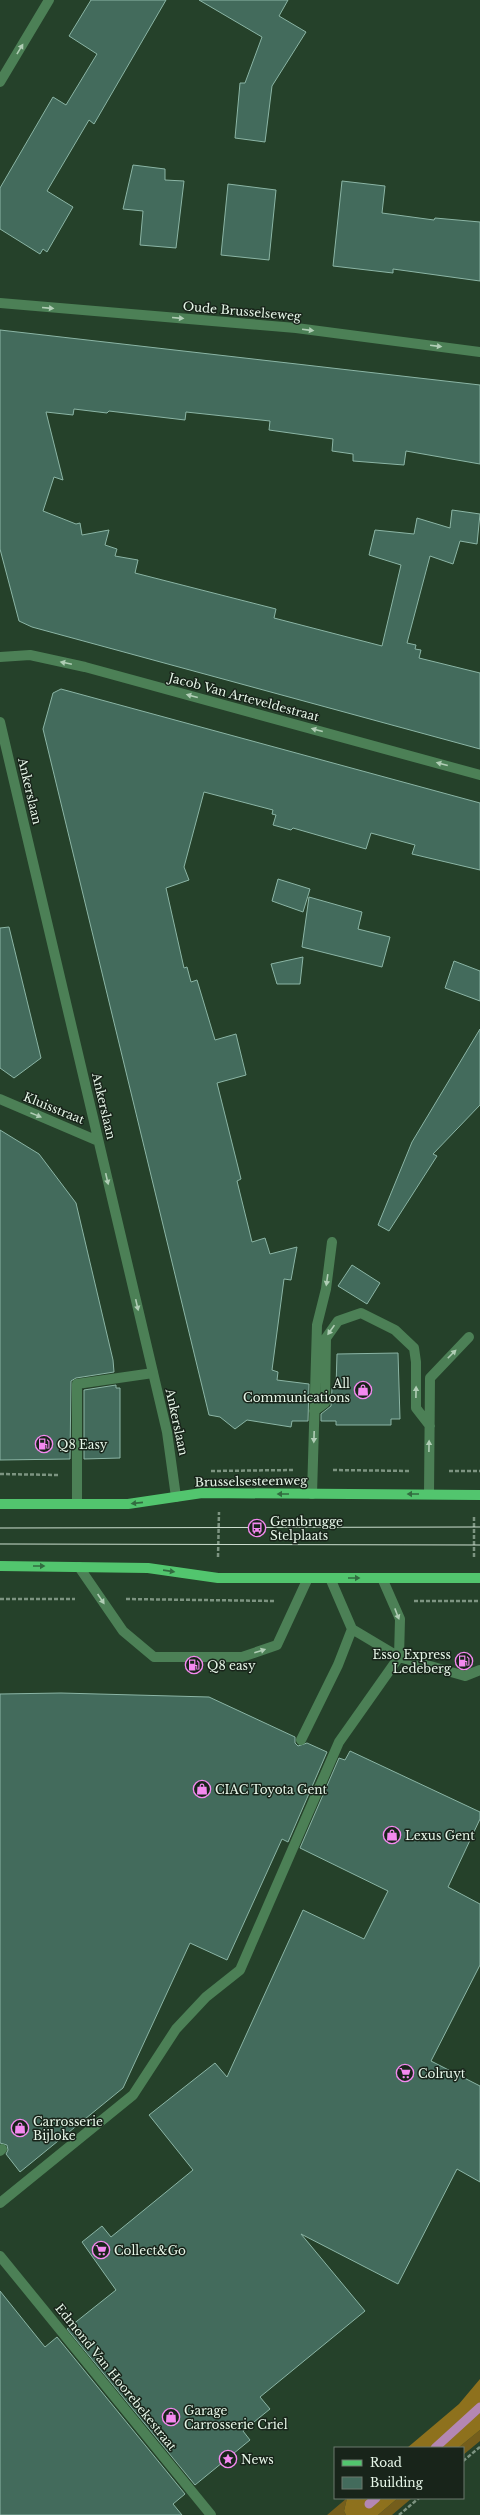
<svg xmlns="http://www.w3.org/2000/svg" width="480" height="2515" font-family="'Libre Baskerville',serif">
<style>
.green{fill:#755e1c}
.forest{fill:#8e711d}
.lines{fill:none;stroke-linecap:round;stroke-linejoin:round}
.stream{stroke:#b487b3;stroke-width:9}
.building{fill:#436b5c;stroke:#8bb5a5}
.path{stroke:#7d9481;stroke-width:2.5;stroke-dasharray:4 2;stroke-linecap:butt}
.lane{stroke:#4c8056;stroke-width:10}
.street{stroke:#4c8056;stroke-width:10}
.primary{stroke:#52c56e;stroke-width:10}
.tram{stroke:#cddfd0;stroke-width:1}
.oneway{fill:#b0cdb5}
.oneway2{fill:#326c40}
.labels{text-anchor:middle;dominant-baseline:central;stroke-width:3;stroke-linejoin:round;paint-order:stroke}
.street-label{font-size:12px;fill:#e6f6e8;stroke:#18241a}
.poi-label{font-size:12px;fill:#e6f6e8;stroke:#18241a;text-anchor:start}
</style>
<rect width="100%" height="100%" fill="#25412a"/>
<!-- green -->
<path class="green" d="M480,2430v11l-17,14v-7h-5z
M347,2498l-3,13 2,4h-19z
M398,2498h14l-20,17h-14z"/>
<!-- forest -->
<path class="forest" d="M480,2379v51l-22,18h-51l52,-44z
M347,2498h51l-20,17h-32l-2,-4z"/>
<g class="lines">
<!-- stream -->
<path class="stream" d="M435,2448l45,-41
M369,2504l7,-6"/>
</g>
<!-- building -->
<path class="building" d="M91,0h75l-72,124 -5,-4 -42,71 26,16 -26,45 -4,-3 -3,5 -40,-25v-41l53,-91 13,8 31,-51 -28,-18z
M199,0h89l-9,16 27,16 -34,54 -7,56 -30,-4 5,-55h5l17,-46z
M133,165l32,4v11l19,1 -8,67 -36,-3 3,-34 -20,-2z
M342,181l43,5 -3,27 52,7 1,-2 45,4v59l-87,-12v4l-60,-7z
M228,184l48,6 -7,70 -48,-5z
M0,330l480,55v79l-74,-13 -2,14 -51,-4v-7l-21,-3 1,-12 -64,-9 1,-9 -84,-9 -1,8 -76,-9 -2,2 -33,-4 -1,6 -27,-3 17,68 -9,-3 -11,34 33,13 4,-1 2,12 27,-5 -4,15 12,4 -2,7 23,4 -3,13 141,36 -2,9 108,28 19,-81 -32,-10 6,-25 39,4 3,-16 33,10 2,-18 28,4 -3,30 -17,-3 -7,23 -23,-8 -23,87 9,2 -1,4 6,1 -2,8 61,15v76l-448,-122 -13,-6 -19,-72z
M61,689l419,114v67l-68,-16 3,-9 -44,-12 -5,16 -73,-21 -2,2 -18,-5 3,-10 -4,-1 1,-4 -69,-18 -20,75 5,13 -23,8 18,80 3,-1 4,15 6,-2 18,60 21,-6 10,41 -29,8 24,96 -4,2 15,61 13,-4 5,16 27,-7 -6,33 -7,-1 -12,91 6,2 -1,8 32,4 -1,37h-16l-1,6 -44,-7 -12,9 -15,-12 -11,-2 -166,-686 10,-36z
M278,879l32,10 -7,23 -31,-11z
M309,897l53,15 -4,17 32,8 -8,30 -80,-20z
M9,927l32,131 -27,20 -14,-10v-140z
M303,957l-3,27h-23l-6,-20z
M454,961l26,10v30l-35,-13z
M480,1029v76l-47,49 4,2 -48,75 -11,-6 34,-83z
M0,1130l39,24 37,49 37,157 1,12 -38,6 -5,3 -1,78 -70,1z
M352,1265l28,18 -13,21 -29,-18z
M398,1353l2,66h-9v6h-55v-4h-15v-7l10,-8 1,-18h4l1,-34z
M116,1385v3h4v70l-36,1v-69z
M61,1693l148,4 86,40v6l3,3 9,-3 20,9 -39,90 -6,-3 -55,121 -37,-17 -67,145 -103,84 -14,-18 2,-4 -1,-5 -7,-2v-449z
M350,1751l130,61v7l-32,68 32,17v61l-49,96 49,25v96l-23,-13 -59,115 -97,-50 64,77 -105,86 10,12 -27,22 7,9 -55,45 -128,-156 49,-39 -34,-48 20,-16 9,11 82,-67 -44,-55 66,-52 12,14 76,-167 61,29 24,-48 -88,-43 39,-90 6,2z
M0,2291l45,56 12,-10 128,157 -12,10 9,11h-182z"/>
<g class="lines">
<!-- path -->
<path class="path" d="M333,1470l77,1
M211,1471l83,-1
M449,1471h31
M0,1474l58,1
M218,1557l1,-45
M474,1557v-42
M0,1599h75
M126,1599l149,2
M414,1601h66
M463,2461l17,-14
M399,2515l20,-17"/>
<!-- lane -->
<path class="lane" d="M314,1411l11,-8 1,-65 12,-17 23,-8 34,17 19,18 2,14v46l14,18
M312,1494l5,-169 9,-36 6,-47
M429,1494l1,-116 39,-41
M77,1504v-120l76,-11
M79,1567l44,64 31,26h88l35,-12 31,-67
M382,1578l18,41 -1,38 66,19 15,-6
M301,1740l37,-75 14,-36
M0,2151l2,-2
M0,2203l133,-108 43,-66 30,-32 34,-27 99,-228 60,-85 -47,-28 -22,-51"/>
<!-- street -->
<path class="street" d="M0,82l49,-82
M0,303l296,25 184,24
M0,657l30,-2 55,12 395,108
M0,722l167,710 9,65
M0,1099l98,42
M0,2256l211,259"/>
<!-- primary -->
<path class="primary" d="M0,1504h128l74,-11 278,2
M0,1566l148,2 70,10h262"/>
<!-- tram -->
<path class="tram" d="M0,1528l480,-1
M0,1544l480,1"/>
</g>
<!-- one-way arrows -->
<defs><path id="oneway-solid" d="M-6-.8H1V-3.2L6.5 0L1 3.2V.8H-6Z"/></defs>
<g class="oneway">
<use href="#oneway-solid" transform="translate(20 49) rotate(-59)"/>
<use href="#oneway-solid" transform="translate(48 308) rotate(5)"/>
<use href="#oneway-solid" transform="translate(178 318) rotate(5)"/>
<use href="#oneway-solid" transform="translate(308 330) rotate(7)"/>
<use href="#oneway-solid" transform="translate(436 346) rotate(7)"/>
<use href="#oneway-solid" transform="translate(66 663) rotate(-168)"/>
<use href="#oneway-solid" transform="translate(192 696) rotate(-165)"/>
<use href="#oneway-solid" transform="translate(317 730) rotate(-165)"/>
<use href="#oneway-solid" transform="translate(442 764) rotate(-165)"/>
<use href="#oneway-solid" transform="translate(36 1115) rotate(22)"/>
<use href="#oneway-solid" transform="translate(107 1179) rotate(77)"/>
<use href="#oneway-solid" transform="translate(327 1280) rotate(98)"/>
<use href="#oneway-solid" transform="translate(137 1305) rotate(77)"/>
<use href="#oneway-solid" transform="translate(331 1330) rotate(125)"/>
<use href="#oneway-solid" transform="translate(452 1354) rotate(-45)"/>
<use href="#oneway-solid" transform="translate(416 1392) rotate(-89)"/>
<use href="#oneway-solid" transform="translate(314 1437) rotate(92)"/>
<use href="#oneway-solid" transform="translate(429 1446) rotate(-89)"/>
<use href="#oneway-solid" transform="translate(101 1599) rotate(56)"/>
<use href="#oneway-solid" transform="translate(397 1614) rotate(69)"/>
<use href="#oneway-solid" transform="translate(260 1651) rotate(-18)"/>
</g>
<g class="oneway2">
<use href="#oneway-solid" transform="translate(283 1494) rotate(-180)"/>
<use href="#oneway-solid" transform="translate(413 1494) rotate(-180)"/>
<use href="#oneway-solid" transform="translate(137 1503) rotate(174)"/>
<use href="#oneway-solid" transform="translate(39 1566)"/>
<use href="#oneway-solid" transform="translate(169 1571) rotate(8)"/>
<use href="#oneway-solid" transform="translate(354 1578)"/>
</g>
<!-- icons -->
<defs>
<symbol id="shop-ring" viewBox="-11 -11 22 22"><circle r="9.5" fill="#18241a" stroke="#f489ef" stroke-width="1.5"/><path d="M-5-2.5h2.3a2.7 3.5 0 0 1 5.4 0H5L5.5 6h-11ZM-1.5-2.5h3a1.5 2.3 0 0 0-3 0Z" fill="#f489ef"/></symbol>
<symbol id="fuel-ring" viewBox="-11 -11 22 22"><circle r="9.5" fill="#18241a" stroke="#f489ef" stroke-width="1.5"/><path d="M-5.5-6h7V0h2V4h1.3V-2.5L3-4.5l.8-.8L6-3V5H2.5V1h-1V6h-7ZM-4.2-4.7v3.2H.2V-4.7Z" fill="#f489ef"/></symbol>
<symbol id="bus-ring" viewBox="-11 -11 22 22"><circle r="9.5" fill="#18241a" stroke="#f489ef" stroke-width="1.5"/><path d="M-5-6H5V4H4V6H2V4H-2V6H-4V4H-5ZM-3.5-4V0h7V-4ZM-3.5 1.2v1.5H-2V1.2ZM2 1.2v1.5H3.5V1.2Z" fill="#f489ef"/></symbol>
<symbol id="supermarket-ring" viewBox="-11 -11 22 22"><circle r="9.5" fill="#18241a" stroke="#f489ef" stroke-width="1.5"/><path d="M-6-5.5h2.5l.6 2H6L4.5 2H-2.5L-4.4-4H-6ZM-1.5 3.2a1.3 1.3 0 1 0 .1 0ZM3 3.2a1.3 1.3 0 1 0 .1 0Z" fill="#f489ef"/></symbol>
<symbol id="sight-ring" viewBox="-11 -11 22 22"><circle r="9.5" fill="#18241a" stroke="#f489ef" stroke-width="1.5"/><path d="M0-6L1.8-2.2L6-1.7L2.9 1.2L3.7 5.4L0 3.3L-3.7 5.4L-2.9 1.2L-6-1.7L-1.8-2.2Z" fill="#f489ef"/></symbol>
</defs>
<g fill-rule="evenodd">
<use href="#shop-ring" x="353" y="1380" width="20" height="20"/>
<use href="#fuel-ring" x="34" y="1434" width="20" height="20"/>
<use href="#bus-ring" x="247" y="1518" width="20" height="20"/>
<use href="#fuel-ring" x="454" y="1651" width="20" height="20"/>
<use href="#fuel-ring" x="184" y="1655" width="20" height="20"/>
<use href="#shop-ring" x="192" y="1779" width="20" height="20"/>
<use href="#shop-ring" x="382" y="1825" width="20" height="20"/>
<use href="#supermarket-ring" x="395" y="2063" width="20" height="20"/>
<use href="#shop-ring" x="10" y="2118" width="20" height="20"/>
<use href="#supermarket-ring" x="91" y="2240" width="20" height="20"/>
<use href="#shop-ring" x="161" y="2407" width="20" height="20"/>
<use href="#sight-ring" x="218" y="2449" width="20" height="20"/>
</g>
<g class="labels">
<!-- street labels -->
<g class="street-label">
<text transform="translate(242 311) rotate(5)">Oude Brusselseweg</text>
<text transform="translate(244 697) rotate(15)">Jacob Van Arteveldestraat</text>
<text transform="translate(30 791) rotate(77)">Ankerslaan</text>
<text transform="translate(104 1106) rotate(77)">Ankerslaan</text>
<text transform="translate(54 1108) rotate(22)">Kluisstraat</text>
<text transform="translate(177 1422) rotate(78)">Ankerslaan</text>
<text transform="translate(251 1481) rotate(-1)">Brusselsesteenweg</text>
<text transform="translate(116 2377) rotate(51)">Edmond Van Hoorebekestraat</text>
</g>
<!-- poi labels -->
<g class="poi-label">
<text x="350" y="1383" text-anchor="end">All<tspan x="350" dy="14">Communications</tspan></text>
<text x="57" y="1444">Q8 Easy</text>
<text x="270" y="1521">Gentbrugge<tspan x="270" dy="14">Stelplaats</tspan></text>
<text x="451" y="1654" text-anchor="end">Esso Express<tspan x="451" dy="14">Ledeberg</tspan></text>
<text x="207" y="1665">Q8 easy</text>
<text x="215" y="1789">CIAC Toyota Gent</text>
<text x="405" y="1835">Lexus Gent</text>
<text x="418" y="2073">Colruyt</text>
<text x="33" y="2121">Carrosserie<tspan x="33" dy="14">Bijloke</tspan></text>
<text x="114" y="2250">Collect&amp;Go</text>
<text x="184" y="2410">Garage<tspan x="184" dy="14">Carrosserie Criel</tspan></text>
<text x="241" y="2459">News</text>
</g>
</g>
<!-- legend -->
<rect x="334" y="2447" width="130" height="52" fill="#18241a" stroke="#6a786c"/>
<rect x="342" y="2460" width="20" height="6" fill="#52c56e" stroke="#6a786c"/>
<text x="370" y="2467" font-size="12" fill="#e6f6e8">Road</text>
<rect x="342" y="2477" width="20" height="12" fill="#436b5c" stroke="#6a786c"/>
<text x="370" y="2487" font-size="12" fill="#e6f6e8">Building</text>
</svg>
